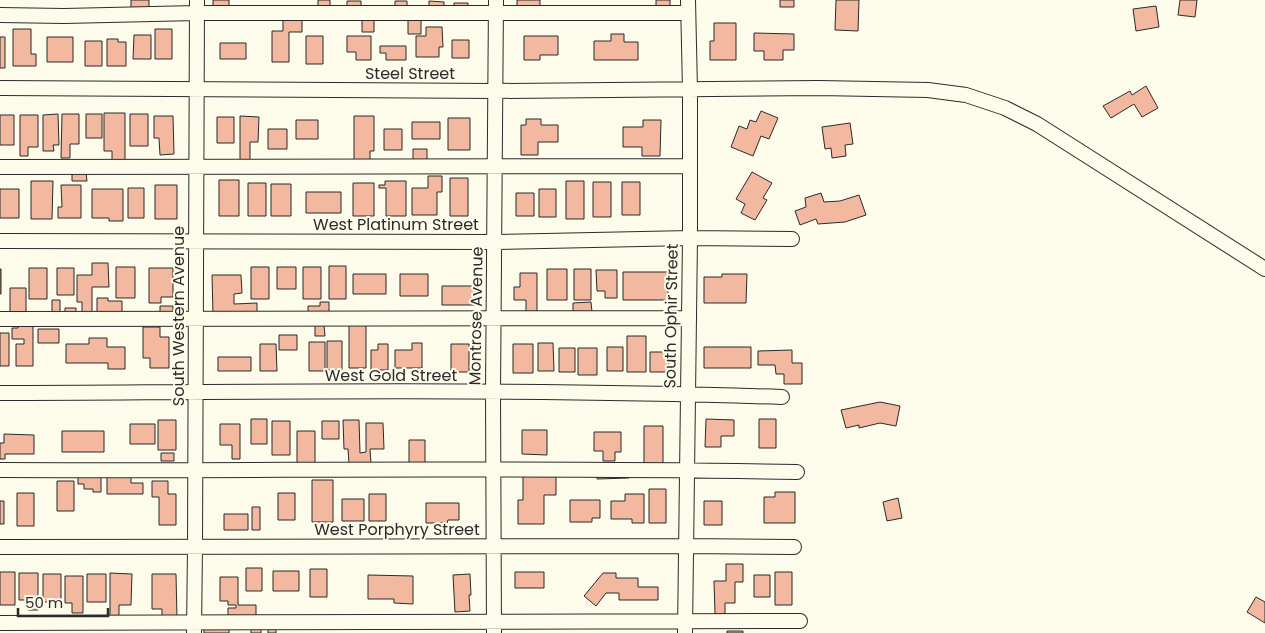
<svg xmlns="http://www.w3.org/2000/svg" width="1265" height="633" font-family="Poppins,sans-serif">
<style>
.building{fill:#f2b8a0;stroke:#2b2b2b}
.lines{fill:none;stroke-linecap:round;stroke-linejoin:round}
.minor-casing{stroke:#2b2b2b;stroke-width:16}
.minor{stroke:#fdfbea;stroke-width:14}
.labels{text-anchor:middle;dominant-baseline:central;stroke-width:4;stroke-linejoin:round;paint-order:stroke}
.street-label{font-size:16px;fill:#2b2b2b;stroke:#fdfbea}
</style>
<rect width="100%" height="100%" fill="#fdfbea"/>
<!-- building -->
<path class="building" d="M131,0h18v9h-18z
M213,0h16v6h-16z
M318,0h12v6h-12z
M517,0h23v9h-23z
M656,0h14v8h-14z
M780,0h14v7h-14z
M836,0h23l-1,31 -23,-1z
M1180,0h17l-2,17 -17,-2z
M347,1h14v9h-14z
M395,1h12v8h-12z
M429,1l15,1v7h-15z
M454,3h14v6h-14z
M1156,6l3,21 -23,4 -3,-22z
M283,19h19v13h-13v30h-17v-31h11z
M421,19v15h-13v-14z
M362,20h12v12h-12z
M714,23h22v37h-26v-19h4z
M426,27h16l1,20h-4v10h-23v-21h10z
M13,29h18v25h5v12h-23z
M155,29h17v30h-17z
M754,33l40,1v16h-11v10h-19v-9h-10z
M611,34h13v8h14v18h-44v-19h17z
M134,35h17v24h-18z
M306,36h17v28h-17z
M347,36h24v24h-15v-8h-9z
M524,36h34v19h-18v5h-16z
M0,37h5v31h-5z
M47,37h26v25h-26z
M107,39h11v3h8v24h-19z
M452,40h17v18h-17z
M85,41h17v25h-17z
M220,43h26v16h-26z
M380,46h26v14h-20v-7h-6z
M1146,86l12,22 -16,9 -8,-13 -23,14 -8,-12 27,-15 2,4z
M761,111l17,7 -9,21 -8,-3 -8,20 -22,-9 8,-21 8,3 3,-9 6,2z
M104,113h21v48h-13v-10h-8z
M58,114l1,31h-6l1,6h-11v-36z
M62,114h17v30h-9v14h-9z
M86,114h16v24h-16z
M130,114h18v32h-18z
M0,115h14v30h-14z
M20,115h18v32h-10v9h-8z
M154,116h19l1,38 -14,1 -1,-17h-5z
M240,116l19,1 -1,25h-8v20l-10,-1z
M354,116h20v35h-4v10h-16z
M217,117h17v26h-17z
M448,118h22v32h-22z
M526,119h15v6h17v17h-20v13h-17v-30h5z
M296,120h22v19h-22z
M643,120h18l-1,36h-18v-9h-19v-20h20z
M412,122h28v17h-28z
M850,123l3,21 -8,1 1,11 -14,2 -1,-10 -6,1 -3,-22z
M268,129h19v20h-19z
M384,129h18v21h-18z
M413,149h14v12h-14z
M86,172l1,9h-15v-8z
M752,172l20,11 -9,15 4,2 -12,20 -14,-7 4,-9 -9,-5z
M428,176h14v16h-5v23h-25v-27h16z
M450,178h18v38h-18z
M219,180h20v36h-20z
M31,181h22l-1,38h-21z
M385,181h21v35h-20v-28h-7v-3h6z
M566,181h18v38h-18z
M593,182h18v35h-18z
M622,182h18v33h-18z
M248,183h18v33h-18z
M353,183h21v33h-21z
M271,184h20v32h-20z
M61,185h20v33h-23v-11h4z
M155,185h22v34h-22z
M128,188h16v30h-16z
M0,189h19v29h-19z
M92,189h31v32h-14v-3h-17z
M539,189h17v28h-17z
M306,192h35v21h-35z
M516,193h18v23h-18z
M821,193l3,9 16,-1 19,-6 7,20 -21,7 -27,2 -2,-5 -16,6 -5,-14 11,-4 -1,-9z
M92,263h16l1,24h-17v26h-10v-11h-5v-27h15z
M329,266h17v33h-17z
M116,267h19v31h-19z
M251,267h18v32h-18z
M277,267h19v22h-19z
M303,267h18v32h-18z
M29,268h18v31h-18z
M57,268h17v27h-17z
M149,268h24v29h-12v6h-12z
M0,269h1v25h-1z
M547,269h20v31h-20z
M574,269h17v31h-17z
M596,270h21v28h-12v-7h-8z
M623,272h45v28h-45z
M520,273h17v40h-11v-13h-12v-13h6z
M353,274h33v20h-33z
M400,274h28v22h-28z
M722,274h25l-1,29h-42v-26h18z
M212,275h29l1,18 -8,1v10l23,-1v10l-44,1z
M442,286h34v19h-34z
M10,288h16v26h-16z
M97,298h11v3h14v11h-25z
M52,300h8v14h-8z
M320,302h9v13h-21v-9h12z
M591,302l1,10h-19v-9z
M160,306h13v9h-13z
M65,308h11v5h-11z
M18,323h15v43h-17v-22h8v-5h-12v-11h6z
M349,324h17v44h-17z
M315,325h9l1,11h-10z
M143,327h17v10h9v31h-19v-10h-7z
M38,329h21v14h-21z
M0,333h9v33h-9z
M279,335h18v15h-18z
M627,336h19v36h-19z
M89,338h18v9h18v22h-17v-6h-42v-19h23z
M327,341h15v29h-15z
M309,342h16v29h-16z
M412,343h10v25h-27v-18h17z
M538,343h15l1,28h-16z
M260,344h16l1,27h-17z
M378,344h10v26h-17v-20h7z
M451,344h18v28h-18z
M513,344h20v29h-20z
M607,347h16v24h-16z
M704,347h47v21h-47z
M559,348h16v24h-16z
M578,348h19v27h-19z
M792,350v13h10v21h-18v-10h-8l-1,-9h-17v-14z
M650,352h19v20h-19z
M218,357h33v14h-33z
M880,402l20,4 -4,20 -16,-3 -21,5v-3l-13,3 -5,-18z
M251,419h16v25h-16z
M706,419l28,1v16h-13v11h-16z
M759,419h17v29h-17z
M158,420h18v30h-18z
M343,420h16l1,33 6,-1v-29h17l1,26h-14l1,14 -22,1 -1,-15h-4z
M272,421h18v34h-18z
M322,421h17v18h-17z
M130,424h25v20h-25z
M220,424h20v35h-8v-14h-12z
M644,426h19v38h-19z
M522,430h25v25l-25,-1z
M62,431h42v21h-42z
M297,431h18v35h-18z
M594,432h27v20h-6v9h-12v-10h-9z
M4,434l30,1v19h-29v5h-5v-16h4z
M409,440h16v27h-16z
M161,453h13v8h-13z
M597,473h32v5l-32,1z
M107,475h24v8h12v11h-36z
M78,476h23v16h-8v-3h-9v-5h-6z
M523,476h33v19h-12v29h-26v-24h5z
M312,480h21v42h-21z
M57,481h17v30h-17z
M152,481h16v13h8v31h-17v-28h-7z
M649,489h17v34h-17z
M775,492h20v31h-31v-26h11z
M17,493h17v33h-17z
M278,493h17v27h-17z
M369,494h17v27h-17z
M625,494h19v29h-12v-4h-21v-18h14z
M898,498l4,20 -15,3 -4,-19z
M342,499h22v22h-22z
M570,500h30v18h-8v4h-22z
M0,501h4v23h-4z
M704,501h18v24h-18z
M426,503h33v17h-11l-1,3h-21z
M252,507h8v23h-8z
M224,514h24v16h-24z
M726,564h17v18h-8v21h-10v11h-10l-1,-33h12z
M246,568h16v23h-16z
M310,569h17v28h-17z
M273,571h26v20h-26z
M0,572h15v33h-15z
M515,572h29v16h-29z
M775,572h17v33h-17z
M19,573h19v37h-10v-10h-9z
M110,573l22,1 -1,31h-12v13h-9z
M603,573h13v5h22v9h20v13h-39v-7h-13l-10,13 -12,-10z
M43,574h18v28h-18z
M87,574h19v28h-19z
M152,574h24l1,45h-15v-10h-10z
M470,574l1,21h-2l1,16 -15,1 -2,-37z
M368,575l45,1v28l-19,-1v-4h-26z
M754,575h16v22h-16z
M65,576h18v37h-11v-10h-7z
M220,577h18v28h18v14h-28v-11h8v-3h-8v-4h-8z
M1256,597l9,5v21l-18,-11z
M204,627h25v6h-25z
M268,628h8v5h-8z
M251,629h10v4h-10z
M727,631h16v2h-16z"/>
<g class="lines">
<defs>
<path id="minor" d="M0,15l64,1 133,-3h491
M0,88l495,3 324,-3 109,2 38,5 39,13 32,16 228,145
M0,167l690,-1
M0,241l495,1 195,-4 102,1
M0,319l688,-1
M0,393c261,-1 521,-5 782,4
M0,470c266,1 531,-3 797,2
M0,547l686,-1 108,1
M0,623l800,-2
M194,633l1,-86 2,-547
M494,633l-1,-241 3,-392
M685,633l5,-395v-148l-2,-90"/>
</defs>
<!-- minor casing -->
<use href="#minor" class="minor-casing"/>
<!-- minor -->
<use href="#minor" class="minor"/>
</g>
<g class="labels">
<!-- street labels -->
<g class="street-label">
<text x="410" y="73">Steel Street</text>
<text x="396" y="224">West Platinum Street</text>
<text transform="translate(178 316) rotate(-90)">South Western Avenue</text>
<text transform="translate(476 316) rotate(-89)">Montrose Avenue</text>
<text transform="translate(671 316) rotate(-89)">South Ophir Street</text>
<text x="391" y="375">West Gold Street</text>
<text x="397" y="529">West Porphyry Street</text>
</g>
</g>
<!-- scale -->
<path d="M18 608v8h90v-8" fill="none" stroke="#2b2b2b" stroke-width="2.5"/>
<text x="25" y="608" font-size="15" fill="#2b2b2b" stroke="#fdfbea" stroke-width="4" paint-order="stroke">50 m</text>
</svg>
